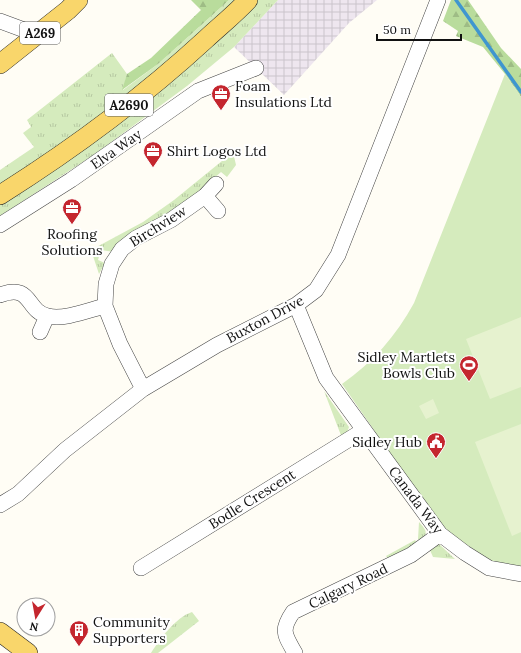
<svg xmlns="http://www.w3.org/2000/svg" width="521" height="653" font-family="Lora,serif">
<style>
.industrial{fill:url(#industrial-grid)}
.grass{fill:url(#grass-tufts)}
.forest{fill:url(#forest-firs)}
.park{fill:#d5ebbd}
.pitch{fill:#e6f2cf}
.lines{fill:none;stroke-linecap:round;stroke-linejoin:round}
.stream{stroke:#3f96cf;stroke-width:3.5}
.minor-casing{stroke:#444;stroke-width:16}
.major-casing{stroke:#222;stroke-width:20}
.minor{stroke:#fff;stroke-width:15}
.major{stroke:#f9d66b;stroke-width:19}
.labels{text-anchor:middle;dominant-baseline:central;stroke-width:4;stroke-linejoin:round;paint-order:stroke}
.shield{fill:#fff;stroke:#585858;stroke-width:1}
.shield-label{font-size:13px;font-weight:bold;fill:#111}
.poi-label{font-size:14px;fill:#111;stroke:#fff;text-anchor:start}
.street-label{font-size:14px;fill:#111;stroke:#fff}
</style>
<defs>
<pattern id="industrial-grid" width="8" height="8" patternUnits="userSpaceOnUse"><rect width="8" height="8" fill="#eee6ef"/><path d="M0 4h8M4 0v8" fill="none" stroke="#cbc4cc"/></pattern>
<pattern id="grass-tufts" width="24" height="20" patternUnits="userSpaceOnUse"><rect width="24" height="20" fill="#d5ebbd"/><path d="M3 7l-1-3M5 7V3M7 7l1-3M15 17l-1-3M17 17v-4M19 17l1-3" fill="none" stroke="#b6c8a1"/></pattern>
<pattern id="forest-firs" width="22" height="20" patternUnits="userSpaceOnUse"><rect width="22" height="20" fill="#b9dc9c"/><path d="M5 1l3.5 6h-7zM16 11l3.5 6h-7z" fill="#9ebc85"/></pattern>
</defs>
<rect width="100%" height="100%" fill="#fffdf5"/>
<!-- industrial -->
<path class="industrial" d="M278,0h99l-28,23 -65,72 -50,-48z"/>
<!-- grass -->
<path class="grass" d="M229,0h10l-105,93 -134,93v-16l34,-23 -11,-14 8,-6 -4,-7 85,-67 15,21 -4,16 35,-26z
M258,0h20l-44,47 -47,39 -92,68 -95,62v-12l180,-131z
M233,152l3,13 -9,12 -6,-5 -22,20 -85,60 -13,-2 -3,10 7,3 -6,11 -8,-24 52,-28 31,-22z
M324,391l25,36 -2,6 -5,5z
M419,522c8,9 9,10 2,20l-3,-3z
M415,540l3,5 -29,15 -3,-4z
M439,544l16,15 -22,-2 -4,-9z
M192,612l7,9 -41,32h-7c9,-14 25,-36 41,-41z"/>
<!-- forest -->
<path class="forest" d="M191,0h38l-71,64 -36,26 5,-16 24,-16 50,-48z
M451,0h17l33,48 20,21v28l-16,-23 -22,-27 -27,-11 2,-5 -15,-10z"/>
<!-- park -->
<path class="park" d="M505,74l16,23v471l-31,-7 -40,-28 -15,-16 -63,-86 2,-1 -32,-46c31,-22 54,-48 72,-81z"/>
<!-- pitch -->
<path class="pitch" d="M521,317v70l-31,12 -24,-60z
M433,399l6,14 -13,6 -7,-13z
M521,424v108l-9,4 -37,-94z"/>
<g class="lines">
<!-- stream -->
<path class="stream" d="M456,0l65,92"/>
<defs>
<path id="minor" d="M0,21l27,10 7,6
M205,196l13,15
M0,225l71,-45 127,-89 58,-23
M0,295c33,-12 25,16 48,21 16,4 41,-6 57,-10
M296,305l30,73 114,156 25,19 24,15 32,6
M40,332l7,-16
M143,389l-23,-45 -15,-38 1,-22 6,-20 10,-15 14,-11 35,-18 34,-24 11,-12
M0,505l18,-11 47,-44 78,-61 74,-44 79,-40 20,-15 22,-35 100,-255
M141,568l223,-138
M295,653c-10,-18 -15,-22 -2,-41l118,-57 29,-21"/>
<path id="major" d="M0,64l68,-54 10,-10
M0,195c73,-46 142,-97 206,-156 14,-13 29,-25 42,-39
M0,632l28,21"/>
</defs>
<!-- minor casing -->
<use href="#minor" class="minor-casing"/>
<!-- major casing -->
<use href="#major" class="major-casing"/>
<!-- minor -->
<use href="#minor" class="minor"/>
<!-- major -->
<use href="#major" class="major"/>
</g>
<!-- icons -->
<defs>
<symbol id="office-pin" viewBox="-11 -11 22 30"><path d="M0 17L-7.5 6A9.5 9.5 0 1 1 7.5 6Z" fill="#c4262e" stroke="#fff"/><path d="M-6-3h4V-5.5h4V-3h4V5H-6ZM-1-4.5V-3h2v-1.5ZM-6 0V1H6V0Z" fill="#fff"/></symbol>
<symbol id="stadium-pin" viewBox="-11 -11 22 30"><path d="M0 17L-7.5 6A9.5 9.5 0 1 1 7.5 6Z" fill="#c4262e" stroke="#fff"/><path d="M0-5a6.5 5 0 1 0 0 10a6.5 5 0 1 0 0-10ZM-3.5-1.8h7v3.6h-7Z" fill="#fff"/></symbol>
<symbol id="civic-pin" viewBox="-11 -11 22 30"><path d="M0 17L-7.5 6A9.5 9.5 0 1 1 7.5 6Z" fill="#c4262e" stroke="#fff"/><path d="M-.6-6.5H3V-4.5H.6V-3L4-1V1h2V6H-6V1h2V-1L-.6-3ZM-1.2 2.5V6h2.4V2.5Z" fill="#fff"/></symbol>
<symbol id="building-pin" viewBox="-11 -11 22 30"><path d="M0 17L-7.5 6A9.5 9.5 0 1 1 7.5 6Z" fill="#c4262e" stroke="#fff"/><path d="M-4-6H4V6H1V3H-1V6H-4ZM-2.5-4.3h1.7v1.8h-1.7ZM.8-4.3h1.7v1.8H.8ZM-2.5-1h1.7V.8h-1.7ZM.8-1h1.7V.8H.8Z" fill="#fff"/></symbol>
</defs>
<g fill-rule="evenodd">
<use href="#office-pin" x="210" y="83" width="22" height="30"/>
<use href="#office-pin" x="142" y="140" width="22" height="30"/>
<use href="#office-pin" x="61" y="197" width="22" height="30"/>
<use href="#stadium-pin" x="458" y="354" width="22" height="30"/>
<use href="#civic-pin" x="425" y="431" width="22" height="30"/>
<use href="#building-pin" x="68" y="619" width="22" height="30"/>
</g>
<g class="labels">
<!-- shield labels -->
<g class="shield">
<rect x="20" y="22" width="40" height="22" rx="3"/>
<rect x="105" y="94" width="48" height="22" rx="3"/>
</g>
<g class="shield-label">
<text x="40" y="33">A269</text>
<text x="129" y="105">A2690</text>
</g>
<!-- poi labels -->
<g class="poi-label">
<text x="235" y="86">Foam<tspan x="235" dy="16">Insulations Ltd</tspan></text>
<text x="167" y="151">Shirt Logos Ltd</text>
<text x="72" y="234" text-anchor="middle">Roofing<tspan x="72" dy="16">Solutions</tspan></text>
<text x="455" y="357" text-anchor="end">Sidley Martlets<tspan x="455" dy="16">Bowls Club</tspan></text>
<text x="422" y="442" text-anchor="end">Sidley Hub</text>
<text x="93" y="622">Community<tspan x="93" dy="16">Supporters</tspan></text>
</g>
<!-- street labels -->
<g class="street-label">
<text transform="translate(116 149) rotate(-35)">Elva Way</text>
<text transform="translate(158 226) rotate(-32)">Birchview</text>
<text transform="translate(265 319) rotate(-28)">Buxton Drive</text>
<text transform="translate(252 499) rotate(-32)">Bodle Crescent</text>
<text transform="translate(416 500) rotate(53)">Canada Way</text>
<text transform="translate(348 586) rotate(-26)">Calgary Road</text>
</g>
</g>
<!-- north arrow -->
<g transform="translate(36 617) rotate(191)"><circle r="19" fill="#ffffff" stroke="#a0a0a0"/>
<path d="M0-3L7 15L0 10L-7 15Z" fill="#c4262e"/>
<text y="-6" font-size="11" font-weight="bold" text-anchor="middle" fill="#111111">N</text>
</g>
<!-- scale -->
<path d="M377 34v6h84v-6" fill="none" stroke="#111111" stroke-width="2"/>
<text x="383" y="34" font-size="12" fill="#111111" stroke="#ffffff" stroke-width="3" paint-order="stroke">50 m</text>
</svg>
